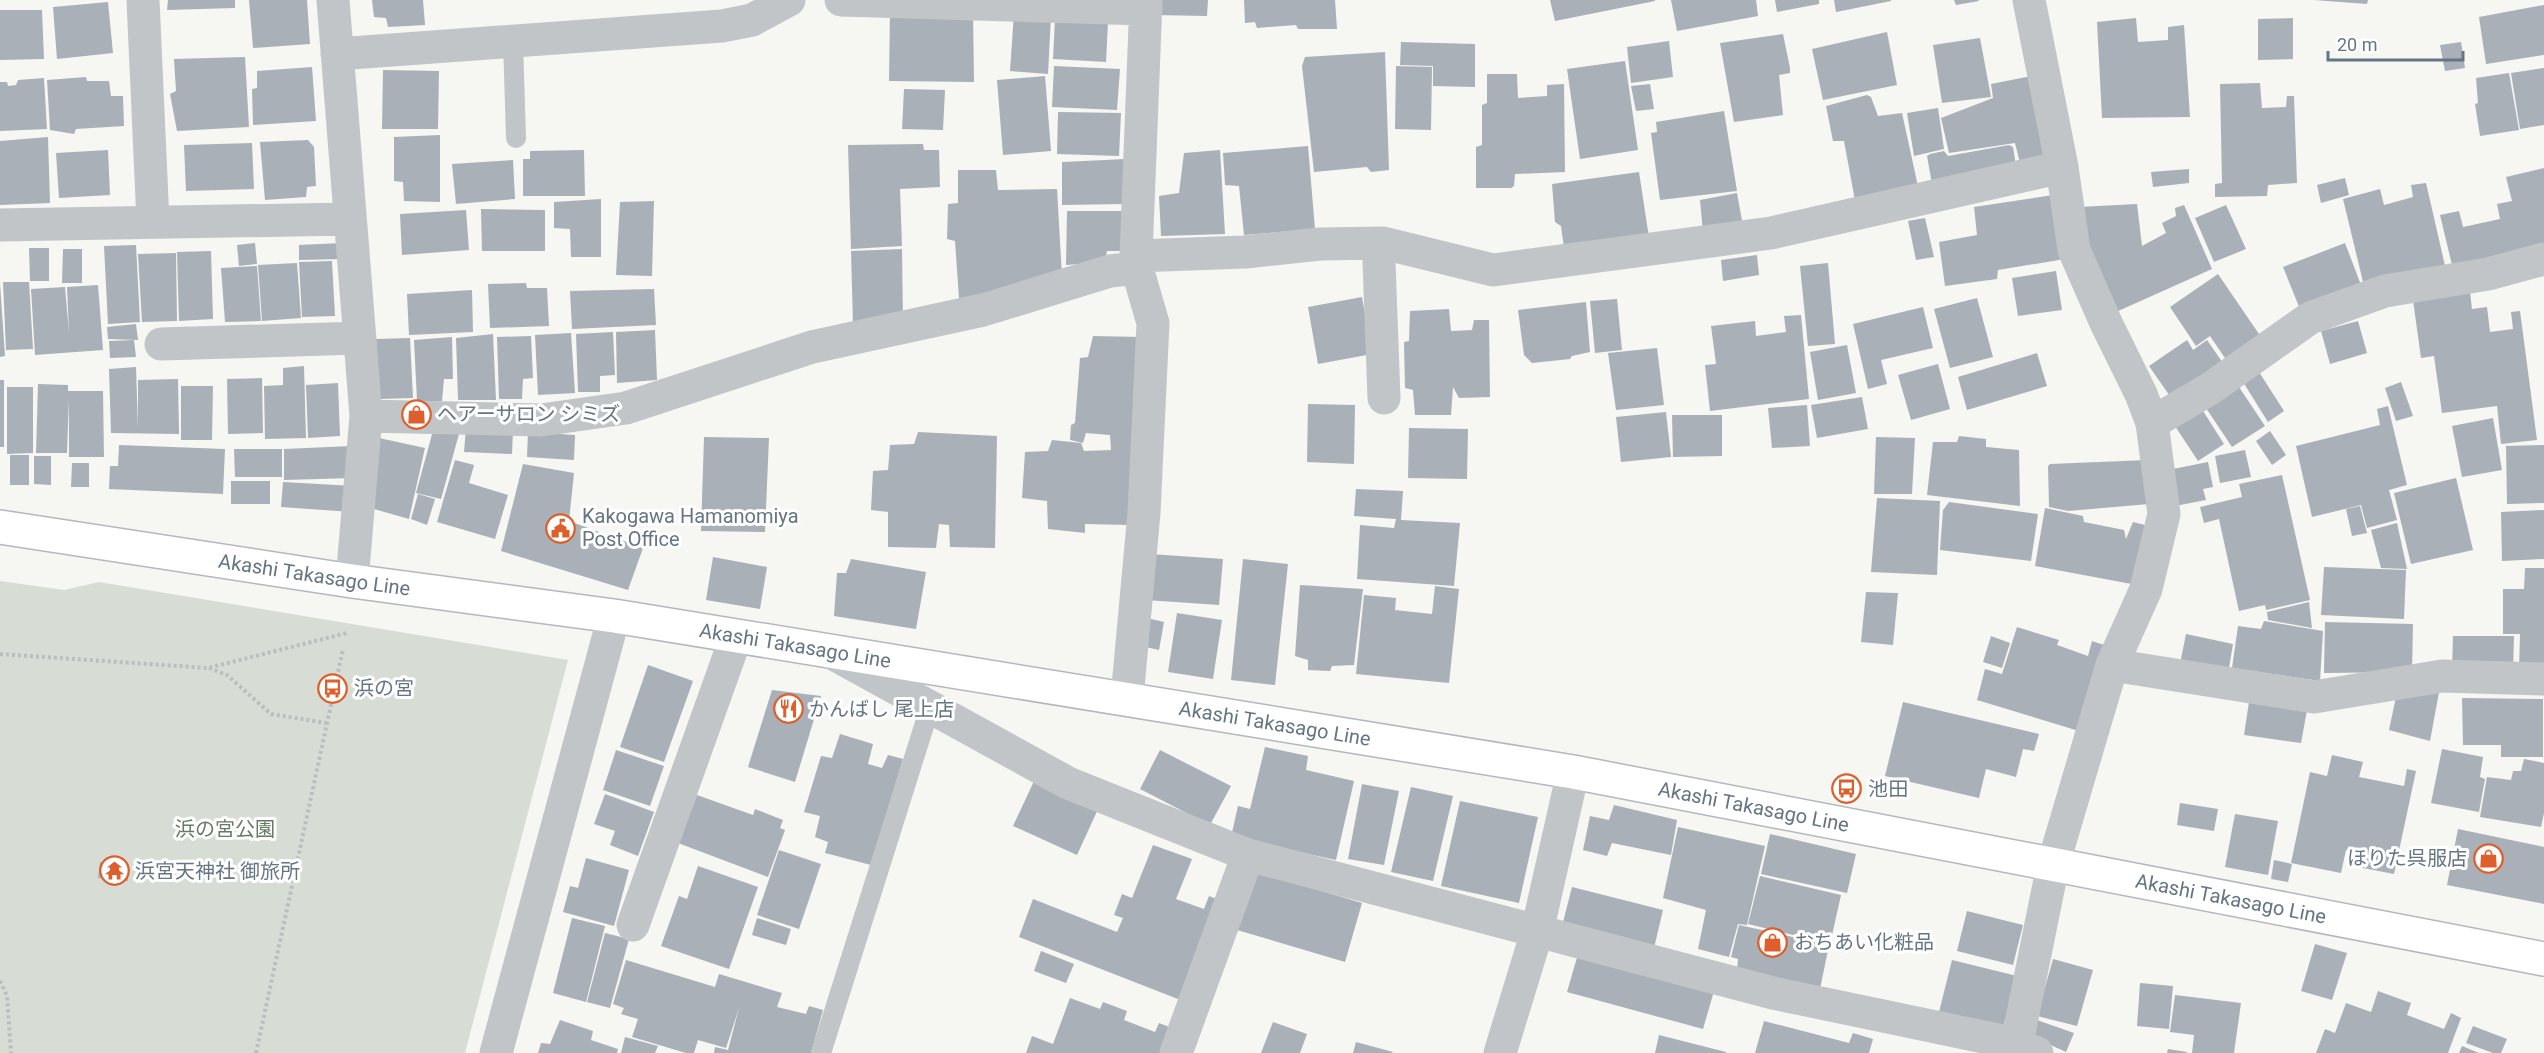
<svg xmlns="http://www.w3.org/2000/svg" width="2544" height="1053" font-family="Roboto,'Noto Sans JP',sans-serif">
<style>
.green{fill:#d7ddd4}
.building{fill:#aab0b7}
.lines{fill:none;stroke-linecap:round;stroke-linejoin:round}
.secondary-casing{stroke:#b4b8bd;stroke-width:36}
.path{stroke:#bbbdbf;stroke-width:4;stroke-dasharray:3 3;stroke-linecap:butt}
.lane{stroke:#c1c5c8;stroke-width:20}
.street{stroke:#c1c5c8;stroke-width:33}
.secondary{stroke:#fff;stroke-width:33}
.labels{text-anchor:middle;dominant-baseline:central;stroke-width:6;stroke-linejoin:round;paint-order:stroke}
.poi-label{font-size:20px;fill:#667483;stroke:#fff;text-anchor:start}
.street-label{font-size:20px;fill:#667483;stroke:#fff}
.park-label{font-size:20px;fill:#677a64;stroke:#fff}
</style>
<rect width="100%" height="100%" fill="#f6f6f3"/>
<!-- green -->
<path class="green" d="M0,581l64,9 35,-8 469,78 -103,393h-465z"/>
<!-- building -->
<path class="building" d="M168,0h67v8l-68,2z
M249,0h58l3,44 -57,4z
M372,0h51l2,25 -37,2 -2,-9 -12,-1z
M1156,0h52l-1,16 -52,-1z
M1244,0h91l2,29h-39l-2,-4 -39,3 -2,-6 -10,1z
M1550,0h105v1l-100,20z
M1671,0h85l2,16 -81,15z
M1775,0h44v4l-42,8z
M1834,0h57v1l-55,11z
M1954,0h24l1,1 -23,4z
M2314,0h54l-1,4z
M108,2l5,51 -56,6 -4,-52z
M2544,5v50l-58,9 -7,-47z
M890,9h83l1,73 -85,-1z
M0,10h42l2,49 -44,1z
M1014,13l37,3 -3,58 -38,-3z
M2136,18l2,24 30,-2v-13l16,-2 6,92 -88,1 -5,-96z
M2293,18v41l-35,1v-41z
M1055,19l53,3 -2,40 -53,-3z
M1887,32l10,53 -74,15 -11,-51z
M1783,34l7,34v5l-11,2 4,40 -49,7 -14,-79z
M1980,38l11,59 -49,6 -9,-58z
M1669,41l4,36 -42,6 -4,-36z
M1401,42l74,2v43l-42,-1v-20l-33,-1z
M2461,42l4,26 -20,3 -5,-26z
M1385,52l4,118 -18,2 -4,-5 -53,5 -12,-106 3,-9z
M245,57l4,70 -72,4 -7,-37 6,-3 -2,-32z
M1625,61l13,89 -58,9 -13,-90z
M1054,66l66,3 -3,41 -65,-3z
M1396,66l36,1 -1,63 -36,-1z
M312,67l4,54 -63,4 -1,-36 5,-1v-17z
M2544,68v57l-24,4 -9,-56z
M383,70l56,1 -1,58h-56z
M2509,73l10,57 -39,6 -5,-32 3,-1 -2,-25z
M1487,74h30l1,24 29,-2v-11l17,-1 1,88 -50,2 -1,12 -3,2h-35v-41l6,-2v-40l5,-2z
M2037,75l15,87 -31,5 -6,-24 -66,10 -8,-35 52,-20 -2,-14z
M1045,76l6,75 -48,4 -6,-75z
M86,77l1,4h22l2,15h12l1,30 -48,3 -2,5 -24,-4 -3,-50z
M44,78l3,51 -47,2v-49h7l1,4 8,-1 2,-5z
M2260,83l2,25 24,-1 1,-11h7l3,87 -29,2 -1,11 -52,1v-13l7,-1 -2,-99z
M1650,84l4,25 -18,2 -5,-25z
M904,89l41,1 -2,40 -41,-1z
M1867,95l4,2 7,19 24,-3 17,78 -63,15 -12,-65h-11l-7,-35z
M1938,108l6,41 -30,7 -7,-43z
M1724,111l13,80 -77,9 -9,-67 6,-1 -1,-10z
M1058,112l63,1 -2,43 -62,-2z
M440,135v67l-36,-1 -1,-19 -9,-1v-44z
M48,137l2,66 -50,2v-64z
M308,140l6,7 2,39 -9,1 -1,10 -41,3 -5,-58z
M252,143l2,46 -68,2 -2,-46z
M923,144l1,6h15l1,37 -40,2 2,57 -51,3 -3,-104z
M2009,145l4,2 3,19 -84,18 -5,-28 3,-2 14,-3 4,5z
M1308,146l7,83 -71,6 -5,-49 -14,-1 -2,-32z
M108,150l2,45 -51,3 -3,-45z
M584,150l1,46h-62v-37h7v-8z
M1220,150l5,84 -64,2 -2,-40 20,-3 5,-40z
M1126,159v45l-64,1v-43z
M513,160l2,39 -59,5 -4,-40z
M2544,168v79l-91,22 -13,-54 19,-4 4,16 37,-8 -3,-15 15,-3 -6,-24z
M2189,169v14l-36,4 -2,-15z
M958,170h38l2,20 59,-1 5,87 -51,20 -52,2 -4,-57 -8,-2 1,-35 10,-1z
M1639,172l11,72 -86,4 -3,-22 -6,-4 -3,-38z
M2345,178l4,17 -28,8 -4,-18z
M2426,183l20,87 -82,16 -21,-87 37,-10 4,16 29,-8 -2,-12z
M1737,193l6,33 -40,6 -3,-32z
M2053,195l12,64 -67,11 -1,9 -52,7 -6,-44 38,-7 -3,-28z
M601,199v58h-30l-1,-28 -16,-1v-26z
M654,201l-2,75 -36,-1 4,-73z
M2137,204l5,42 24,-13 -4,-10 14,-7 -1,-8 9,-3 28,64 -96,43 -32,-70 -5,-35z
M2226,205l20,44 -32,13 -19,-44z
M481,209l64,1v41h-63z
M466,210l3,40 -67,5 -2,-41z
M1067,211h56v40h-16l-2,11 -39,3z
M1925,218l9,39 -18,3 -8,-39z
M255,243l2,21 -18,2 -2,-21z
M342,243v16l-43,1v-15z
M2345,243l16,42 -61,24 -17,-42z
M136,245l4,77 -32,2 -4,-78z
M29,248h20v33h-19z
M63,249h19v34h-20z
M902,249l1,73 -50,2 -2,-73z
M211,251l2,68 -34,2 -2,-69z
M176,253l1,68 -35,1 -4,-68z
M1757,255l2,20 -36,6 -2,-21z
M332,261l3,55 -33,1 -3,-55z
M297,263l4,55 -39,3 -4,-56z
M1828,263l7,81 -27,2 -8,-80z
M257,266l4,55 -36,1 -4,-54z
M2056,271l6,39 -44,6 -6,-38z
M2218,274l43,63 -34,24 -17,-25 -14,10 -26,-39z
M3,282h26l4,67 -27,1z
M0,283l5,73 -5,1z
M526,283l1,5h20l2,38 -59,2 -2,-44z
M98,285l5,65 -68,5 -4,-66 34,-2 4,46 -2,-46z
M654,289l2,36 -84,4 -2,-38z
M472,290l1,42 -64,3 -2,-41z
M2470,292l2,17 15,-2 3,25 23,-3 -2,-17 9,-1 17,129 -36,4 -4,-38 -55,7 -8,-57 -13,2 -8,-58z
M1362,297l10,57 -54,10 -10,-57z
M1977,298l16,59 -43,11 -16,-59z
M1617,299l5,51 -27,3 -5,-52z
M1586,302l4,50 -18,4 -2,3 -38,4 -8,-8 -6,-45z
M1923,307l10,41 -52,12 6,24 -19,5 -15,-65z
M1449,309l2,22 21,-1 2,-10h15l1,77 -31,1 -6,-11 -2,28h-36l-2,-25 -8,-2 -1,-46 5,-1 1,-30z
M1801,315l8,84 -99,12 -5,-46 11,-1 -5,-38 44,-5 1,15 30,-4 -2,-16z
M2358,321l9,32 -37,11 -9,-33z
M136,324l2,16 -30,-1 -1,-12z
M655,330l2,50 -40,3 -1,-51z
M613,332l2,43 -15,1v16h-22l-2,-58z
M571,333l4,60 -37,2 -3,-60z
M493,334l3,66h-38l-2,-62z
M531,336l2,42 -10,1 -1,20h-23l-2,-62z
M1093,336l48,1 -11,188 -45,-1v9l-37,-4 -1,-28 -25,-3 3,-46 23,-1 4,-11 29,3 3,8 27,-1 -1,-15 -24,-2 -3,10 -13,-3 1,-15 4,-2 5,-65 8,-1z
M452,337l1,42h-9l-2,22h-25l-3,-61z
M410,338l3,60 -33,1 -4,-60z
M134,340l2,17 -26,1 -1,-17z
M2187,340l6,10 14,-10 18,26 -51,36 -25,-36z
M1847,345l9,48 -38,7 -8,-48z
M1657,348l7,57 -48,5 -8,-57z
M2037,353l10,33 -80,24 -9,-33z
M1938,364l12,45 -39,11 -13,-45z
M304,366l2,72 -41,1 -1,-53 19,-1v-17z
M136,367l2,61v-48l40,-1 1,55 -68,-1 -2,-64z
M2259,372l25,39 -16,11 -25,-40z
M262,378l1,55 -35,1 -1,-55z
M0,380h4v67h-4z
M2401,382l12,34 -17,5 -11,-33z
M338,383l2,53 -32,2 -2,-53z
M38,384l30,1v6h35l1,66h-35v-59l-2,55h-31z
M181,386h32l-1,54h-31z
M7,387h26v66l-26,1z
M2239,387l26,39 -33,21 -26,-39z
M1862,397l6,32 -51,9 -6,-33z
M2198,403l26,41 -26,17 -27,-41z
M1308,404l47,1 -1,59 -47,-2z
M1807,405l3,41 -38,2 -4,-40z
M2388,406l19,79 -18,5 8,30 -30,8 -6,-23 -49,12 -16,-71 84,-21 -3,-16z
M1666,412l5,45 -50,5 -5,-45z
M1672,415h50v41l-49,1z
M2493,418l9,52 -40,7 -10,-51z
M434,427l25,7 -18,65 -25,-6z
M466,428l47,2 -1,24 -48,-2z
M1409,428l59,1 -1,50 -59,-1z
M2270,431l16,24 -14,10 -16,-24z
M528,432l47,3 -1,25 -47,-3z
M918,432l79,4 -2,112 -45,-1 -1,-22 -10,-1 -3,24 -48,-1v-35l-17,-2 2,-39 15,-1 2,-25 24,-1z
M1959,436l27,3v8l33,3 1,56 -93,-11 6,-53h24z
M704,437l65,1 -4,94 -64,-1z
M1876,437l39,1 -3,56h-38z
M379,438l46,10 -16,71 -35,-10z
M119,445l106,4 -2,45 -114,-5 1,-23h8z
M2544,445v58l-37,1 -1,-58z
M352,446l1,32 -69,2v-31z
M234,449h48v28h-47z
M2245,450l6,27 -31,6 -5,-27z
M10,455h19v30h-19z
M34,456h17v29l-17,-1z
M455,460l19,5 -5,18 39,12 -13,44 -58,-17z
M2148,460l1,44 -81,7 -19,-4 -1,-41 2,-2z
M2208,462l5,25 -10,2 3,11 -31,6 -7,-36z
M72,463h17v24h-18z
M523,464l51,9 -5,48 74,27 -15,42 -127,-39z
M2282,475l28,125 -44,10 -1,-5 -26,6 -20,-92 -15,4 -4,-16 42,-10 -3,-13z
M2456,478l17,72 -62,14 -17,-71z
M231,481h39v23h-39z
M283,482l71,4 -2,26 -71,-5z
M1356,489l47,2 -2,29 59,3 -6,63 -97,-7 3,-54 34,3 2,-9 -42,-3z
M418,494l17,5 -8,26 -16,-6z
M1877,498l63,3 -3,74 -66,-3z
M1949,502l89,12 -7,47 -91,-11 3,-40z
M2360,506l7,27 -15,3 -6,-27z
M2045,508l38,8 1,6 40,8 2,9 7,-17 16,4 -12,59 -102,-19z
M2544,510v49l-42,2 -1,-49z
M2397,523l10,46 -26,-1 -10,-38z
M1150,554l73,5 -4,46 -73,-5z
M713,557l54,10 -7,42 -54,-9z
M851,559l75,13 -10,57 -82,-13 3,-43h9z
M1243,559l45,5 -13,121 -44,-5z
M2324,567l82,3 -2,49 -83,-4z
M2525,568h19v102h-25l1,-36h-17v-45h21z
M1300,585l63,4 -9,76 -22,1 -2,5 -22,-1v-10l-13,-4z
M1435,586l24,3 -10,94 -93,-9 8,-79 32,3 -1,12 37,4z
M1866,592l32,1 -5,52 -32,-3z
M2309,602l3,26 -44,-8 -1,-8z
M1177,613l45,7 -9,59 -45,-7z
M1147,618l17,4 -5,28 -18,-4z
M2264,621l59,10 -3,50 -88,-13 6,-42 23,3z
M2325,622l88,2 -1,48 -88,1z
M2017,627l42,13 -2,5 31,11 4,-15 15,5 -28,85 -102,-31 8,-31 17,5z
M2186,634l47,10 -5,30 -48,-10z
M1991,636l19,7 -8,25 -19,-6z
M2453,636h61l-1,34h-61z
M648,665l45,16 -29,81 -44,-15z
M2440,687l-10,54 -41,-11 8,-38z
M772,690l49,6 -26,86 -47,-15z
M2250,695l58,10 -7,38 -57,-8z
M2462,698l81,1v58h-42v-12h-38z
M1903,702l136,32 -5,17 -11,-2 -7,28 -30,-8 -7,29 -94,-22z
M840,734l33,10 -5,20 14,4 6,-13 15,4 -32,106 -46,-12 3,-11 -13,-5 5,-21 -16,-4 17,-56 11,2z
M1265,747l43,9 -2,14 48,11 -18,79 -105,-23 7,-31 12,3z
M2442,749l41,8 -3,20 5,2 -6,33 -48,-9z
M616,750l48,16 -14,40 -47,-16z
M1160,750l71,36 -21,39 -70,-36z
M2332,755l31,7 -4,15 45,9 3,-17 9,2 -22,103 -36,-7 3,-14 -15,-3 -5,23 -50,-10 19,-91 17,4z
M2524,759l20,4v50l-3,14 -61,-10 7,-40 24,3 2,-9h8z
M1036,777l63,30 -22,48 -64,-29z
M1362,784l37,7 -15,74 -36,-6z
M1411,787l42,9 -20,85 -42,-9z
M605,794l49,18 -16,44 -28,-11 5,-14 -21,-7z
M697,795l56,20 2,-6 28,11 -3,8 5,2 -17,47 -90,-34z
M1460,801l78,16 -19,86 -78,-17z
M2180,803l38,6 -4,22 -37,-6z
M1614,805l63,15 -6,35 -59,-12 -5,13 -24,-6 7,-34 19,4z
M2235,814l43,7 -10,54 -43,-8z
M1678,827l87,19 -18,79 -9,-1 -9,33 -31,-8 8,-39 -43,-12z
M2458,829l86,18v57l-97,-19z
M1770,834l86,20 -9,39 -86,-19z
M1153,845l39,14 -16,40 28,10 5,-13 13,5 -39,100 -164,-64 14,-38 84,33 6,-14 -9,-3 8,-21 10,4z
M779,850l42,14 -22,65 -42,-14z
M586,858l43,12 -15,56 -51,-14 7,-26 8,2z
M2274,860l18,4 -4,18 -17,-3z
M100,862l29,2 -1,17 -30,-3z
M698,866l60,21 -29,82 -68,-23 18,-50 8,3z
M1254,871l108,32 -17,59 -108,-32z
M1760,876l81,19 -11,49 -82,-20z
M1572,887l91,23 -9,38 -92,-22z
M1967,911l56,14 -10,40 -56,-14z
M572,918l33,8 -19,76 -33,-9z
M757,918l34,11 -5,16 -34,-10z
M1739,925l90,20 -9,44 -83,-19 1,-11 -7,-2z
M605,933l24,6 -19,69 -23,-6z
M2315,944l32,9 -15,47 -31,-9z
M1041,951l33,13 -8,19 -32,-12z
M1578,954l136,37 -11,38 -136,-37z
M2053,959l40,11 -16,56 -40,-10z
M626,960l89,27 4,-13 63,19 -5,14 29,7 3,-8 14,4 -12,43h-97l1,-6 13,3 11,-42 -13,40 -28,-8 -4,13h-8l-54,-16 6,-18 -17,-5 3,-6 -11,-4z
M1952,960l65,16 -15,55 -64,-15z
M2140,983l33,3 -4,43 -32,-3z
M2378,991l33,12 -4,12 37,14 7,-16 10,5 -13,35h-132l9,-24 10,4 11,-30 25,9z
M2175,995l66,8 -7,50h-42l2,-18 -24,-3z
M1070,998l30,11 3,-7 24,9 -3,9 31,12 4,-9 13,5 -9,25h-137l6,-17 21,8z
M2034,1019l40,14 -8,19 -35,-16z
M560,1020l33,11 -2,9 27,9 -1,4h-79l3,-10 9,1z
M1764,1021l85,22 4,-10 20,6 -4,14h-114z
M1273,1022l34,12 -7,19h-39z
M2473,1026l34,13 -6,14h-8l-27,-10z
M1659,1035l67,17v1h-71z
M625,1037l33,9 -3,7h-34z
M1356,1042l37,10 -1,1h-39z
M2462,1046l17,7h-20z
M2168,1049l19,3v1h-20z"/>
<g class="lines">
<defs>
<g id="secondary">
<path id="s1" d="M0,527l352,54 262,35 959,156 971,187"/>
</g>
</defs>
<!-- secondary casing -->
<use href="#secondary" class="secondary-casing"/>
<!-- path -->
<path class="path" d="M0,654l208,14 139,-35
M209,668l18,7 44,39 55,9
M0,981l7,15 4,57
M256,1053l87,-404"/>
<!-- lane -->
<path class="lane" d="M513,41l3,97
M821,1053l109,-346"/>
<!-- street -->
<path class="street" d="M143,0l10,222
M333,0l33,416 -14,165
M841,0l305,9
M337,54l385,-28 30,-6 37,-20
M0,225l350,-6
M1383,243l-4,19 5,136
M1136,256l109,-4 75,-8 63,-1 110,27 278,-37 291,-66
M161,344l198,-6
M366,416l175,4 85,-12 186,-61 171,-37 127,-39 27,-3
M2152,423l59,-35 99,-70 75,-27 103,-17 56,-15
M832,653l236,130 180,72 525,138 244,51 20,9
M2112,665l202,32 128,-21 102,3
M1127,698l17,-185 9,-190 -16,-55 -1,-12 10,-256
M633,925l103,-288
M496,1053l118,-437
M1176,1053l72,-198
M1500,1053l37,-121 36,-160
M2015,1053l38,-188 59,-200 34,-76 18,-75 -12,-91 -11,-29 -35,-71 -32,-73 -12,-83 -33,-167"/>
<!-- secondary -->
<use href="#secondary" class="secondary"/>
</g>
<!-- icons -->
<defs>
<symbol id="shop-ring" viewBox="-11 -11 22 22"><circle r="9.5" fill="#fff" stroke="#de5f2b" stroke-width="1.5"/><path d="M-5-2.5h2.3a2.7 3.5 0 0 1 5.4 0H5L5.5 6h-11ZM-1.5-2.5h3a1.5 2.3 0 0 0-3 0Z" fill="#de5f2b"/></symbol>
<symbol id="civic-ring" viewBox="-11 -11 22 22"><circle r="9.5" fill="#fff" stroke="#de5f2b" stroke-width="1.5"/><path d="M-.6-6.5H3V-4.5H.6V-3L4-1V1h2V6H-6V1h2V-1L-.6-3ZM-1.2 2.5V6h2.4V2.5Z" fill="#de5f2b"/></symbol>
<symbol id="bus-ring" viewBox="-11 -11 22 22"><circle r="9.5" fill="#fff" stroke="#de5f2b" stroke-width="1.5"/><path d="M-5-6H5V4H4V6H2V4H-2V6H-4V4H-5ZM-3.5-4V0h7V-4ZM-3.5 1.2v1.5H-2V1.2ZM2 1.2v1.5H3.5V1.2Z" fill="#de5f2b"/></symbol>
<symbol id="restaurant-ring" viewBox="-11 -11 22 22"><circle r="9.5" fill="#fff" stroke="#de5f2b" stroke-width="1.5"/><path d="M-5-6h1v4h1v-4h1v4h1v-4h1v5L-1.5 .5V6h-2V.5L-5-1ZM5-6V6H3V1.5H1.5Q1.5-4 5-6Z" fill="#de5f2b"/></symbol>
<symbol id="temple-ring" viewBox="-11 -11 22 22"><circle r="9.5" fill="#fff" stroke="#de5f2b" stroke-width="1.5"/><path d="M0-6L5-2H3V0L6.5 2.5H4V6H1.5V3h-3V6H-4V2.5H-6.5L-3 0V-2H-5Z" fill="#de5f2b"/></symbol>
</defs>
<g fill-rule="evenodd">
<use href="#shop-ring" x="400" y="398" width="33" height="33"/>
<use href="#civic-ring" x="544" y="512" width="33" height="33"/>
<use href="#bus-ring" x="316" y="672" width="33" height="33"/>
<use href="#restaurant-ring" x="772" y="692" width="33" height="33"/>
<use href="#bus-ring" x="1830" y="772" width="33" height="33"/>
<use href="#shop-ring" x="2472" y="842" width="33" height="33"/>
<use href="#temple-ring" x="98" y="854" width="33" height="33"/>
<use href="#shop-ring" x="1756" y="926" width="33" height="33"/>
</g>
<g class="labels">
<!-- poi labels -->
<g class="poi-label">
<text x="437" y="414">ヘアーサロン シミズ</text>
<text x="582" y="516">Kakogawa Hamanomiya<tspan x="582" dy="23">Post Office</tspan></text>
<text x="354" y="688">浜の宮</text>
<text x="809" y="709">かんばし 尾上店</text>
<text x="1868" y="789">池田</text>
<text x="2467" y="858" text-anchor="end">ほりた呉服店</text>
<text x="135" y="871">浜宮天神社 御旅所</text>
<text x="1794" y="942">おちあい化粧品</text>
</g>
<!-- street labels -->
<g class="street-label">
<text stroke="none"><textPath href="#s1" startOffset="318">Akashi Takasago Line</textPath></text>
<text stroke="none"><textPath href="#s1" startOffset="804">Akashi Takasago Line</textPath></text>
<text stroke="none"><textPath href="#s1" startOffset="1290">Akashi Takasago Line</textPath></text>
<text stroke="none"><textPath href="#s1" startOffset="1776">Akashi Takasago Line</textPath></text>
<text stroke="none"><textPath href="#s1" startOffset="2262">Akashi Takasago Line</textPath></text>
</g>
<!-- park labels -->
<g class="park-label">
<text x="225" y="829">浜の宮公園</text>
</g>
</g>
<!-- scale -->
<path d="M2328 51v9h135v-9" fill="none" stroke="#667483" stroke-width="3"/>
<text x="2337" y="51" font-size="18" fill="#667483" stroke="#ffffff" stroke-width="4.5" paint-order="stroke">20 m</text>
</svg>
